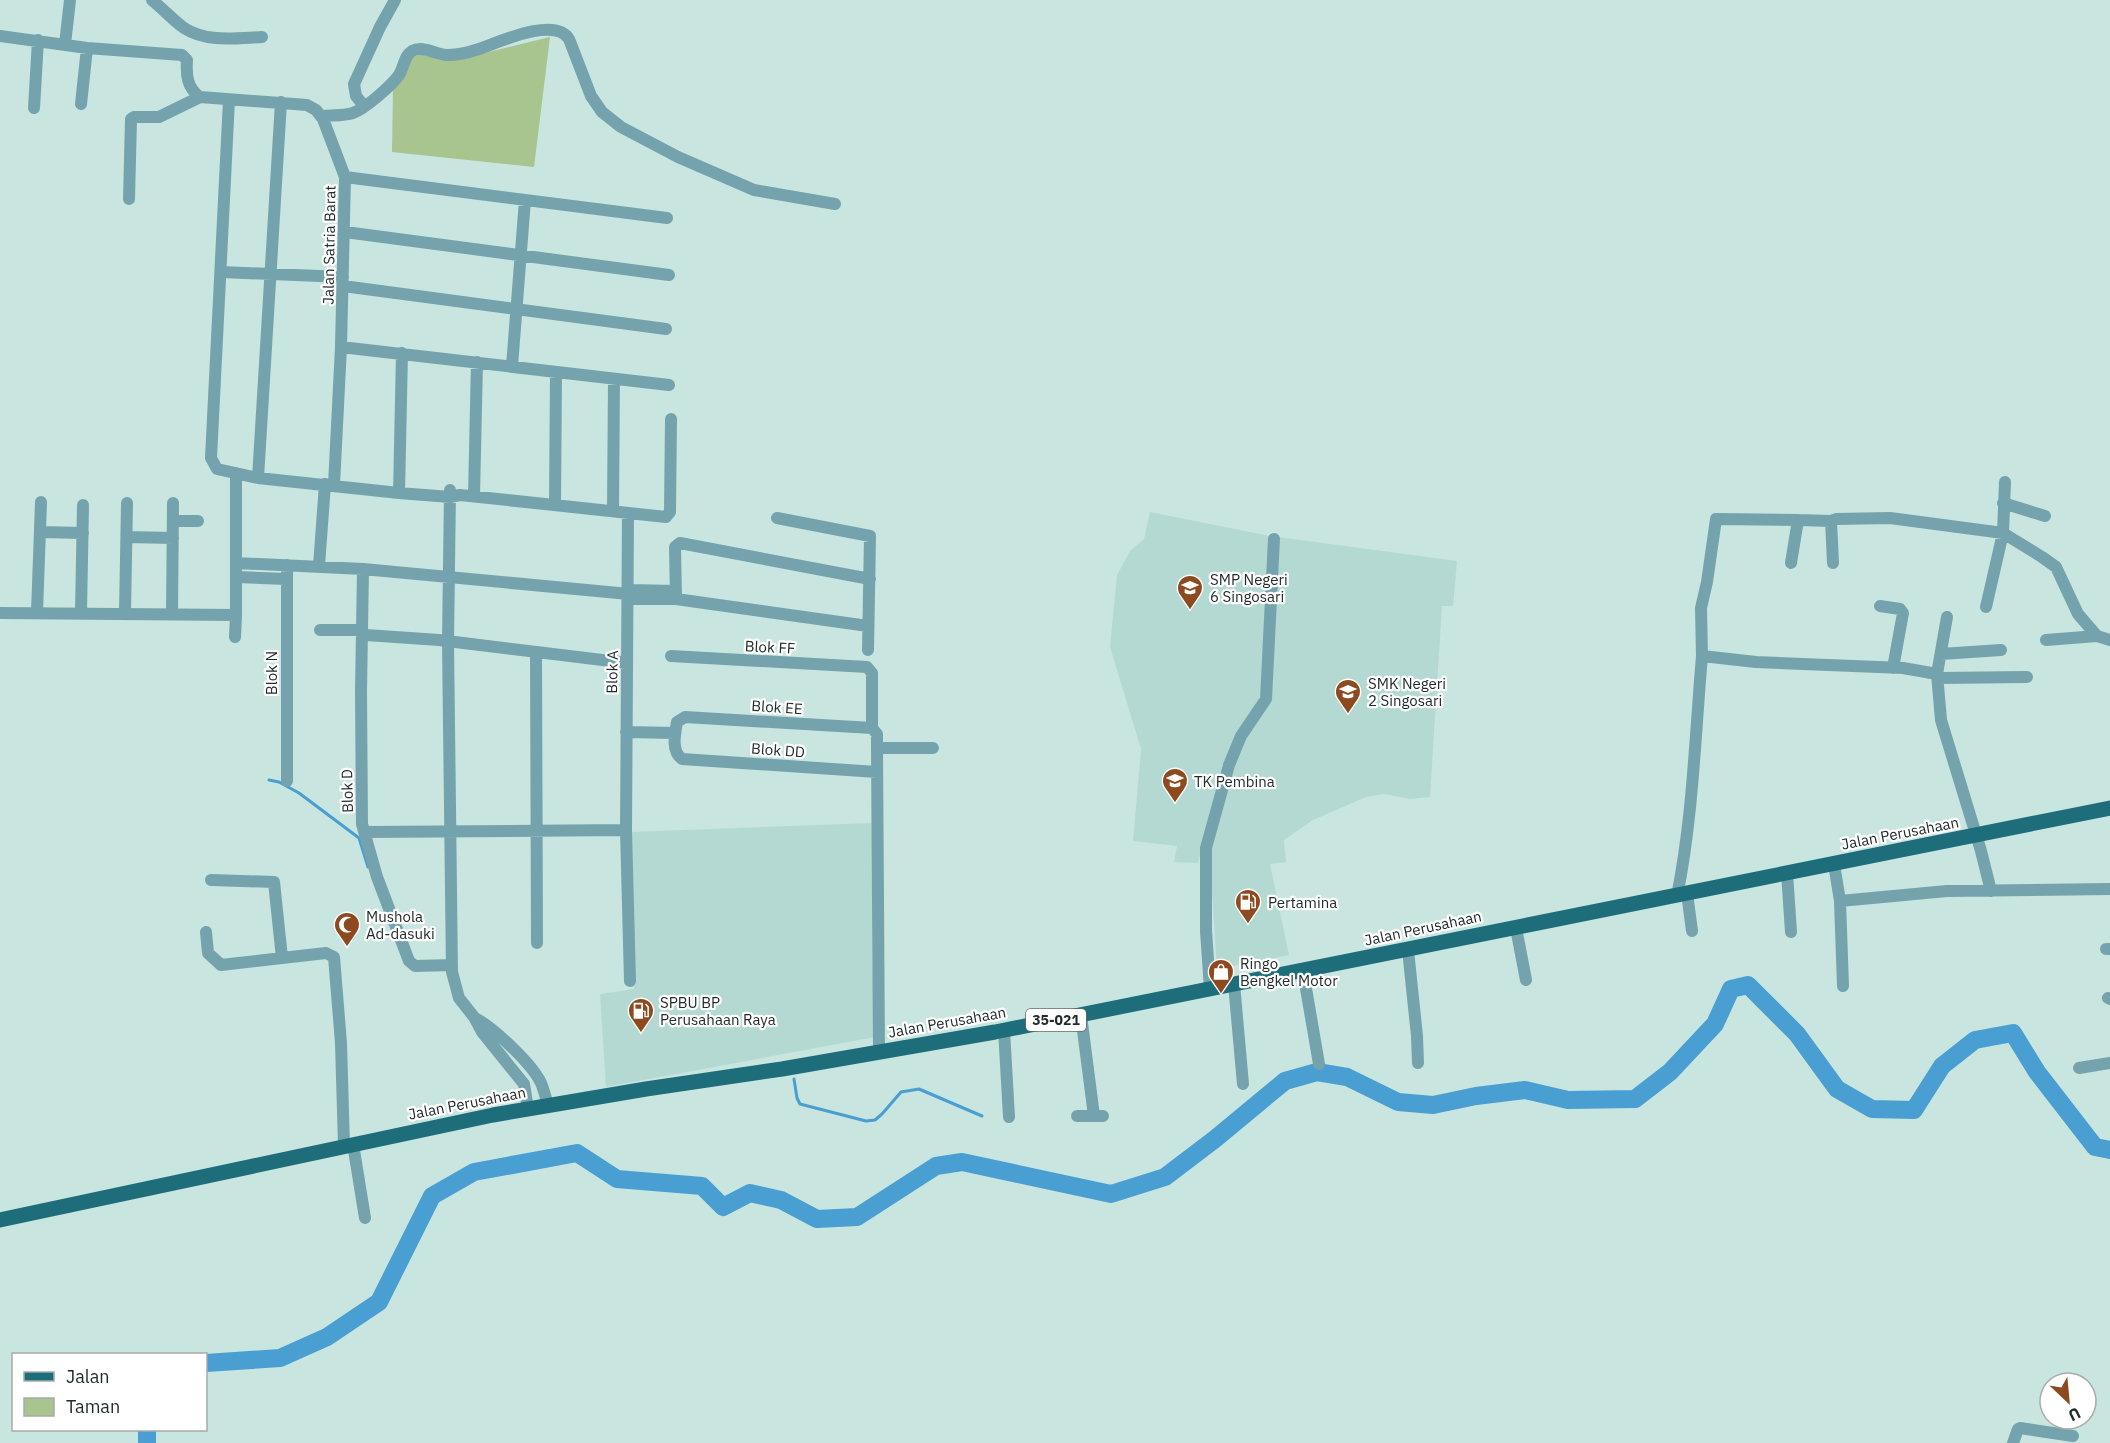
<svg xmlns="http://www.w3.org/2000/svg" width="2110" height="1443" font-family="'IBM Plex Sans',sans-serif">
<style>
.built{fill:#b4d9d3}
.green{fill:#a8c48f}
.lines{fill:none;stroke-linecap:round;stroke-linejoin:round}
.stream{stroke:#499ed2;stroke-width:3}
.river{stroke:#499ed2;stroke-width:18}
.minor{stroke:#75a3ad;stroke-width:12}
.major{stroke:#1d6d7b;stroke-width:15}
.labels{text-anchor:middle;dominant-baseline:central;stroke-width:4.5;stroke-linejoin:round;paint-order:stroke}
.shield{fill:#fff;stroke:#646c6b;stroke-width:1.5}
.shield-label{font-size:14px;font-weight:bold;fill:#222d2b}
.street-label{font-size:15px;fill:#222d2b;stroke:#fff}
.poi-label{font-size:15px;fill:#222d2b;stroke:#fff;text-anchor:start}
</style>
<rect width="100%" height="100%" fill="#c9e5e0"/>
<!-- built -->
<path class="built" d="M1150,512l120,24 -8,152 -3,12 -25,40 -12,26 -24,97 -24,-1 3,-16 -44,-5 8,-92 -31,-102 7,-72 13,-24 14,-12z
M1278,537l179,24 -4,45h-11l-12,191 -20,2 -26,-5 -18,3 -53,23 -29,20 2,22 -16,2 19,91 -72,14 -7,-108 3,-27 25,-80 16,-30 14,-18z
M873,823l-1,124 3,90 -269,50 -6,-93 34,-5 -4,-157z"/>
<!-- green -->
<path class="green" d="M550,37l-16,130 -142,-15 1,-64 20,-31 8,-3 38,5z"/>
<g class="lines">
<!-- stream -->
<path class="stream" d="M269,780l10,2 20,11 60,45 9,29
M794,1079l3,19 3,6 66,17 9,-1 7,-6 19,-22 18,-3 63,27"/>
<!-- river -->
<path class="river" d="M206,1363l74,-5 47,-21 52,-35 53,-106 42,-24 103,-19 40,26 85,7 21,21 27,-14 31,7 36,19 40,-2 79,-51 26,-4 149,32 54,-17 50,-38 70,-58 32,-9 30,5 51,25 35,3 43,-9 49,-6 43,10 67,-1 35,-27 45,-48 16,-35 17,-4 49,49 40,55 35,20 42,1 28,-44 33,-26 38,-7 24,39 58,75 15,3
M147,1443v-13"/>
<!-- minor -->
<path class="minor" d="M152,0c11,9 21,20 32,28 23,15 53,10 78,9
M0,36l87,12 95,7 5,5c-1,15 0,28 13,37l107,8 9,5 7,9 22,58 -4,170 -7,138
M65,44l5,-44
M229,100l-18,358 6,11 41,9 141,15 51,4 10,-2 206,22 4,-5 1,-93
M81,104l6,-56
M364,106l-8,-10 -2,-12 26,-57 15,-27
M34,108l4,-68
M321,116c11,-1 23,0 32,-3 12,-4 39,-28 46,-38 5,-8 5,-19 13,-24 11,-6 25,4 36,4 11,0 22,-3 31,-6 20,-7 76,-33 90,-10l22,57 11,16 19,15 57,30 76,33 81,14
M345,177l322,41
M129,199l2,-80 3,-2h25l41,-20
M345,232l324,43
M221,272l122,5
M343,286l323,43
M341,347l328,38
M512,366l13,-166
M258,478l23,-376
M450,490l-2,152 4,330 7,26 15,19 8,15 42,52 4,25
M399,493l3,-140
M474,496l3,-134
M2003,503l42,13
M555,505l1,-133
M613,511l1,-132
M628,514l-2,316 4,151
M777,518l93,18 -2,114
M1798,520l33,1
M173,521h25
M40,532l43,1
M127,537l46,1
M237,563l126,6 266,25
M1791,563l7,-43 -82,-1 -9,63 -6,26 1,48 54,6 147,6 34,6 10,-57
M1833,563l-2,-42 5,-2 54,-1 113,15 39,24 14,10 22,47 19,22 13,4
M319,566l6,-82
M363,569l-2,123 1,132 15,53 32,84 6,5 37,-1
M237,577l49,2
M629,590l47,1
M628,599h48l192,27
M676,599l-1,-52 5,-4 190,36
M1880,606l20,3 3,4 -10,55
M1986,607l17,-74 2,-51
M37,612l4,-110
M0,613l236,2v-142
M81,613l2,-108
M125,613l2,-110
M172,614l1,-111
M320,630h37l9,5 73,5 188,23
M235,637l1,-22
M2046,640l51,-4
M536,652l1,291
M1941,654l60,-4
M671,656l196,11 5,6v55l5,6v14l2,305
M1937,674l4,46 40,131 10,40
M1938,678l89,-1
M872,728l-187,-11 -8,5c-2,12 -6,29 5,37l195,13
M626,732l49,1
M877,748h56
M287,781v-216
M365,832l261,-2
M1834,864l6,37 107,-10 163,-2
M1787,873l4,59
M211,880l63,2 8,76 44,-5 8,4 7,86 3,103
M1687,893l5,38
M1677,896c16,-79 18,-160 25,-240
M1840,901l3,85
M1516,928l10,52
M206,932l2,21 13,12 61,-7
M2106,949h4
M1408,950l9,86 1,27
M1303,971l16,93
M1234,984l9,100
M1210,989l-4,-58v-83l23,-83 12,-29 25,-37 8,-160
M2108,998l2,1
M1081,1015l13,101h9
M475,1018c19,10 57,46 66,65 3,7 5,15 7,23
M1004,1030l5,87
M2079,1068l31,-5
M1077,1116h17
M353,1144l12,74
M2013,1443l5,-14 2,-1 53,8"/>
<!-- major -->
<path class="major" d="M0,1220l493,-105 153,-26 136,-20 213,-37 1115,-224"/>
</g>
<!-- icons -->
<defs>
<symbol id="school-pin" viewBox="-11 -11 22 30"><path d="M0 17L-7.5 6A9.5 9.5 0 1 1 7.5 6Z" fill="#8e4a1f" stroke="#fff"/><path d="M0-5L7-2L0 1L-7-2ZM-4 1L0 2.5L4 1V4Q0 6-4 4Z" fill="#fff"/></symbol>
<symbol id="fuel-pin" viewBox="-11 -11 22 30"><path d="M0 17L-7.5 6A9.5 9.5 0 1 1 7.5 6Z" fill="#8e4a1f" stroke="#fff"/><path d="M-5.5-6h7V0h2V4h1.3V-2.5L3-4.5l.8-.8L6-3V5H2.5V1h-1V6h-7ZM-4.2-4.7v3.2H.2V-4.7Z" fill="#fff"/></symbol>
<symbol id="mosque-pin" viewBox="-11 -11 22 30"><path d="M0 17L-7.5 6A9.5 9.5 0 1 1 7.5 6Z" fill="#8e4a1f" stroke="#fff"/><path d="M3.5-4.9A6 6 0 1 0 3.5 4.9A5 5 0 1 1 3.5-4.9Z" fill="#fff"/></symbol>
<symbol id="shop-pin" viewBox="-11 -11 22 30"><path d="M0 17L-7.5 6A9.5 9.5 0 1 1 7.5 6Z" fill="#8e4a1f" stroke="#fff"/><path d="M-5-2.5h2.3a2.7 3.5 0 0 1 5.4 0H5L5.5 6h-11ZM-1.5-2.5h3a1.5 2.3 0 0 0-3 0Z" fill="#fff"/></symbol>
</defs>
<g fill-rule="evenodd">
<use href="#school-pin" x="1175" y="573" width="30" height="40"/>
<use href="#school-pin" x="1333" y="677" width="30" height="40"/>
<use href="#school-pin" x="1160" y="766" width="30" height="40"/>
<use href="#fuel-pin" x="1233" y="887" width="30" height="40"/>
<use href="#mosque-pin" x="332" y="910" width="30" height="40"/>
<use href="#shop-pin" x="1206" y="957" width="30" height="40"/>
<use href="#fuel-pin" x="626" y="996" width="30" height="40"/>
</g>
<g class="labels">
<!-- shield labels -->
<rect class="shield" x="1026" y="1009" width="60" height="22" rx="4.5"/>
<g class="shield-label">
<text x="1056" y="1020">35-021</text>
</g>
<!-- street labels -->
<g class="street-label">
<text transform="translate(329 245) rotate(-89)">Jalan Satria Barat</text>
<text transform="translate(770 647) rotate(3)">Blok FF</text>
<text transform="translate(612 672) rotate(-89)">Blok A</text>
<text transform="translate(271 673) rotate(-90)">Blok N</text>
<text transform="translate(777 707) rotate(4)">Blok EE</text>
<text transform="translate(778 750) rotate(4)">Blok DD</text>
<text transform="translate(347 791) rotate(-91)">Blok D</text>
<text transform="translate(1900 833) rotate(-11)">Jalan Perusahaan</text>
<text transform="translate(1423 928) rotate(-12)">Jalan Perusahaan</text>
<text transform="translate(947 1022) rotate(-10)">Jalan Perusahaan</text>
<text transform="translate(467 1103) rotate(-11)">Jalan Perusahaan</text>
</g>
<!-- poi labels -->
<g class="poi-label">
<text x="1210" y="579">SMP Negeri<tspan x="1210" dy="17">6 Singosari</tspan></text>
<text x="1368" y="683">SMK Negeri<tspan x="1368" dy="17">2 Singosari</tspan></text>
<text x="1194" y="781">TK Pembina</text>
<text x="1268" y="902">Pertamina</text>
<text x="366" y="916">Mushola<tspan x="366" dy="17">Ad-dasuki</tspan></text>
<text x="1240" y="963">Ringo<tspan x="1240" dy="17">Bengkel Motor</tspan></text>
<text x="660" y="1002">SPBU BP<tspan x="660" dy="17">Perusahaan Raya</tspan></text>
</g>
</g>
<!-- legend -->
<rect x="12" y="1353" width="195" height="78" fill="#ffffff" stroke="#a7abaa" stroke-width="1.5"/>
<rect x="24" y="1372" width="30" height="9" fill="#1d6d7b" stroke="#a7abaa" stroke-width="1.5"/>
<text x="66" y="1383" font-size="18" fill="#222d2b">Jalan</text>
<rect x="24" y="1398" width="30" height="18" fill="#a8c48f" stroke="#a7abaa" stroke-width="1.5"/>
<text x="66" y="1413" font-size="18" fill="#222d2b">Taman</text>
<!-- north arrow -->
<g transform="translate(2068 1401) rotate(154)"><circle r="28" fill="#ffffff" stroke="#a7abaa" stroke-width="1.5"/>
<path d="M0-4.5L10 22L0 15L-10 22Z" fill="#8e4a1f"/>
<text y="-9" font-size="16" font-weight="bold" text-anchor="middle" fill="#222d2b">U</text>
</g>
</svg>
